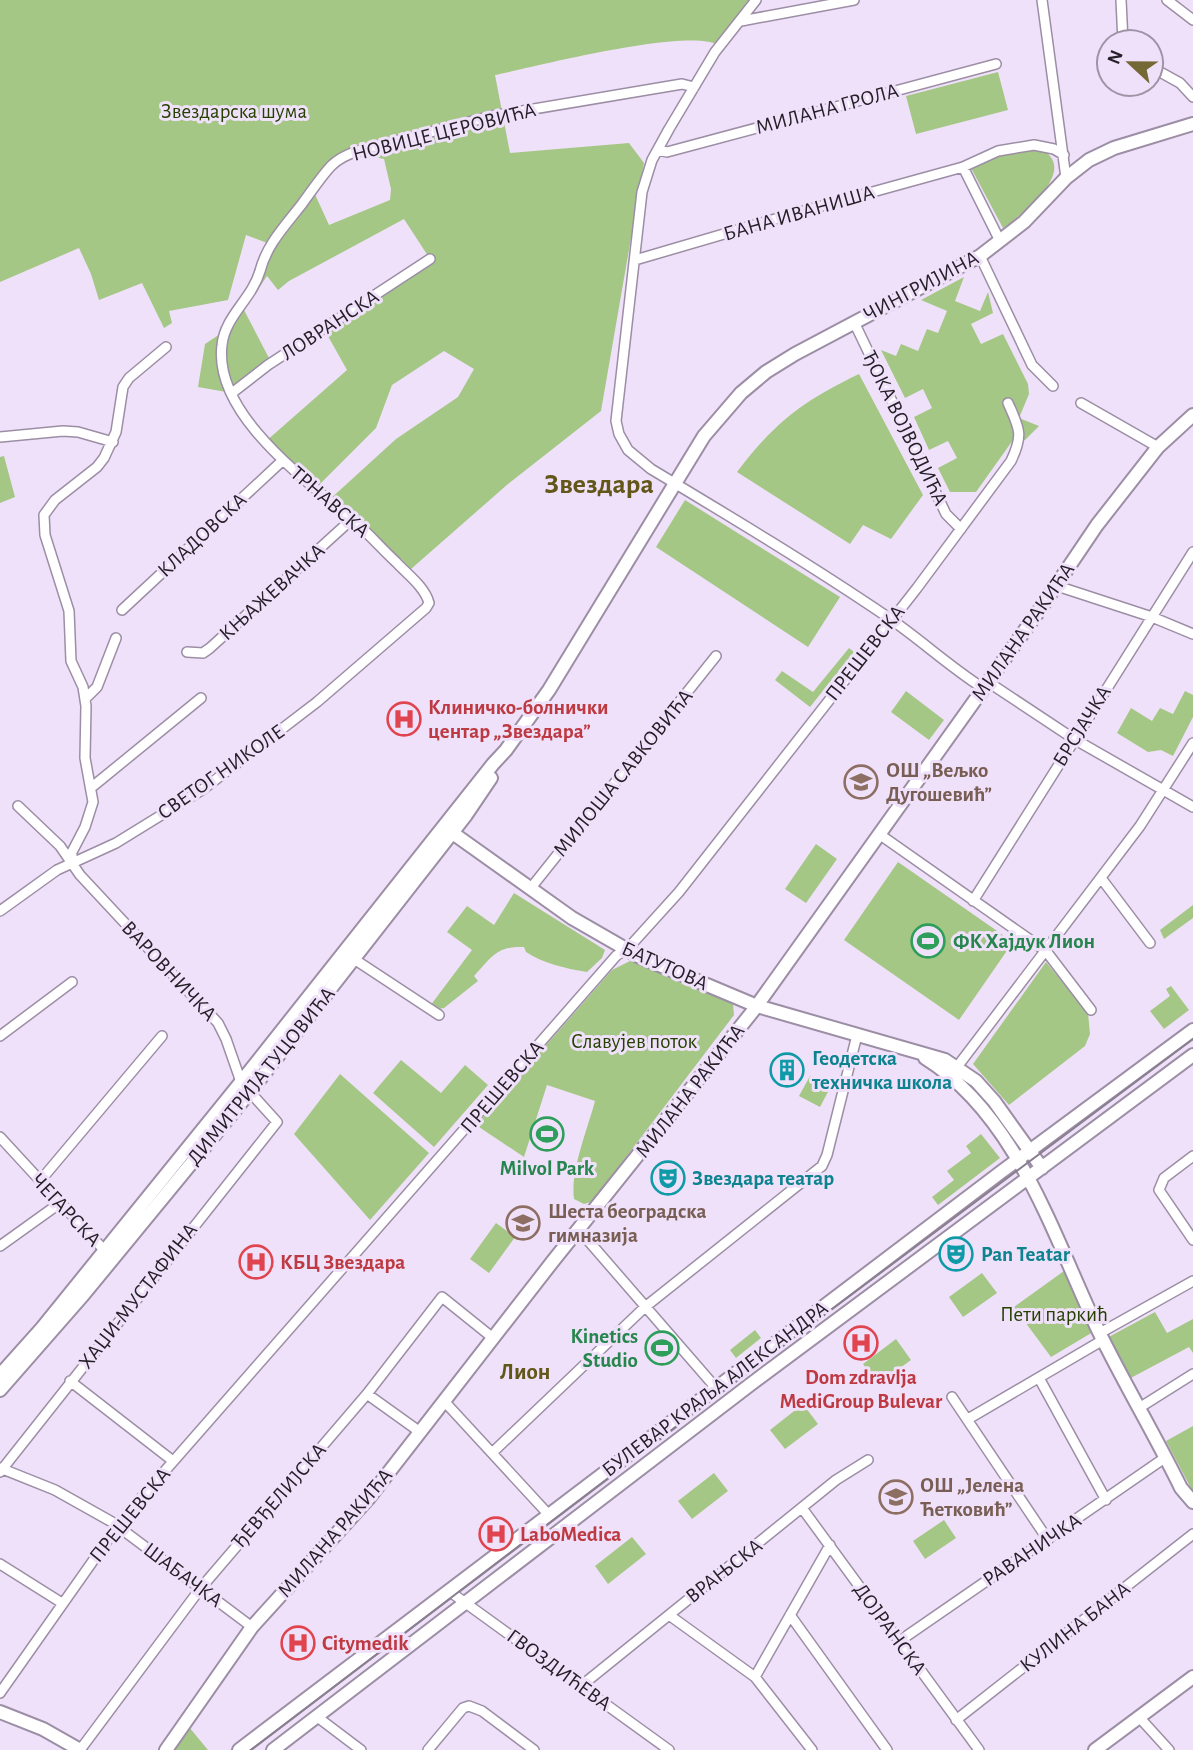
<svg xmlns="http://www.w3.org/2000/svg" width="1193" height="1750" font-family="'Alegreya Sans',sans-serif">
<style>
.green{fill:#a4c785;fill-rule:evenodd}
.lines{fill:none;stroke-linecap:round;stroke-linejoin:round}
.street-casing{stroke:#9c8ea5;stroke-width:12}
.secondary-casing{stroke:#9c8ea5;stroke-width:16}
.street{stroke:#fff;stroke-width:9}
.secondary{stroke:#fff;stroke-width:12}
.tram{stroke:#897f8f;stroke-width:2}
.labels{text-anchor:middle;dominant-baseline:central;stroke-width:6;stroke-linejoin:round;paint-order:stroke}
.street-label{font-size:21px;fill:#262029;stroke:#f0e1fa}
.park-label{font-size:21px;fill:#254000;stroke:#f0e1fa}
.health-label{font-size:21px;font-weight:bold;fill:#be3a42;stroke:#f0e1fa;text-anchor:start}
.education-label{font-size:21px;font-weight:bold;fill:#785e54;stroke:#f0e1fa;text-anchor:start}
.leisure-label{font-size:21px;font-weight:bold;fill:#27864d;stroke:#f0e1fa;text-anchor:start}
.culture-label{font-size:21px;font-weight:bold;fill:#0d838f;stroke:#f0e1fa;text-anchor:start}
.neighbourhood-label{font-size:23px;font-weight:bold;fill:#635619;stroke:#f0e1fa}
.district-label{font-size:28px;font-weight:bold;fill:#635619;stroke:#f0e1fa}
</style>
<rect width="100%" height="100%" fill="#f0e1fa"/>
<!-- green -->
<path class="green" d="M0,0h756l-36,46c-28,-20 -186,21 -225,29l15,78 119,-10 15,20 -43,248 -93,73 -97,85 -14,-14 -15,-8 -54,-46 68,-62 62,-42 16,-28 -30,-18 -52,34 -16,43 -62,62 -49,-48 82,-72 -23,-41 -92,64 -34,-6 7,-43 21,-14 27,-40 17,-46 -24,-9 -18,65 -59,11 3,12 -8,5 -22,-45 -43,17 -8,-26 -12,-26 -79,34zM352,153l32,6 7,30 -1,11 -61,25 -16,-35 32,-34zM404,219l26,40 -159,103 -27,-52 23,-34 11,14 11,-9z
M998,72l10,38 -92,24 -10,-38z
M1038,148c45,19 -15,66 -35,80l-32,-60 20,-11z
M964,277l-9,24 25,10 8,-19 5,21 -22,11 10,20 22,-10 25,50 1,10 -10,24 20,8 -14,14h-12l-37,52h-26l-12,-24 19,-10 -9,-17 -19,9 -15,-33 18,-9 -9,-19 -18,9 -24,-48 15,6 5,-12 17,7 9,-22 11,4 9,-22 -26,-11z
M859,374l64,121 -32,44 -28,-14 -13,19 -113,-72c38,-50 66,-71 122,-98z
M4,456l11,41 -15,6v-46z
M685,500l155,97 -32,50 -152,-100z
M849,648l5,4 -44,55 -35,-27 7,-9 31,21z
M906,691l38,29 -15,20 -38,-28z
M1185,691l8,4v22l-20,39 -12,-6 -13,2 -31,-19 14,-25 21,13 8,-13 13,6z
M816,844l21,15 -31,44 -21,-14z
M898,862l115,80 -54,78 -115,-80z
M514,893l91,57 -3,8 -15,14c-23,-4 -42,-8 -61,-20l-2,-5c-28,-1 -32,10 -50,29l4,5 -34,27 -5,1 -9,-3 42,-56 -25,-18 20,-26 27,19z
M1193,905v13l-29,21 -4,-9z
M630,961l103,43 1,11 -139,183 -4,4 -7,2 -10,-5c-4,-28 14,-71 21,-98l-48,-16 -23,72 -48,-32 136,-155z
M1046,962l42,51 2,21 -5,12 -76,59 -36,-41z
M1171,986l18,24 -25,19 -14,-18 20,-15 -4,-7z
M401,1060l40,33 24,-28 23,20 -54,62 -61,-54z
M340,1074l89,79 -59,67 -76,-86z
M810,1076l20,12 -10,19 -21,-11z
M981,1134l19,24 -62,47 -6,-8 22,-17 -7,-9 24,-18 -5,-7z
M496,1223l19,14 -26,36 -19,-14z
M1064,1271l29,61 -42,25 -37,-50z
M982,1273l15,20 -34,24 -14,-20z
M1155,1312l12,21 26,-14v34l-4,-6 -62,33 -22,-41z
M755,1330l6,8 -25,20 -6,-8z
M896,1339l15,21 -33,24 -15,-20z
M803,1404l15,20 -33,25 -15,-19z
M1193,1426v66l-27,-51z
M714,1473l14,18 -36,28 -14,-18z
M944,1520l12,18 -31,21 -12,-18z
M632,1537l14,17 -38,30 -13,-18z
M189,1727l19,23h-35z"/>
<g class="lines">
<defs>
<path id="street" d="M756,0l-41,52 -46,77 -17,31 -10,32 -26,229 3,13 9,16 23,19c80,48 160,96 238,149 32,22 61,49 94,70
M1042,0l24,178
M1121,0l2,42
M1167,0l26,20
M741,21l113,-21
M1151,67l29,16 13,14
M658,150l9,2 329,-88
M963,167l37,74
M980,256l52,109 21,21
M635,260l147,-43 181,-50 35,-16 36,-6 20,4 10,6
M854,322l92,192 15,15
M232,393l36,-28 162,-106
M1081,403l77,44
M0,437l63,-6 15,1 35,10
M1057,586l95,31 41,17
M122,610l160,-149
M187,652l16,1 7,-5 142,-129
M988,682l86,57 119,68
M86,698l11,-11 19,-49
M92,787l109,-89
M879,834l167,117 45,59
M72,861v-9l13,-25 8,-25 -8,-44 1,-52 -3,-19 -12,-26 -2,-50 -24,-76 -1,-20 11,-15 42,-33 7,-9 12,-26 7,-45 6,-9 37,-31
M1101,878l49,65
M530,889l186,-233
M973,901l220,-349
M0,911l57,-41 59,-27 86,-53 115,-88 109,-94 3,-5c-4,-16 -22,-29 -33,-41 -14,-13 -27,-28 -42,-41 -45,-39 -141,-106 -132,-176 3,-29 30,-46 38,-74 7,-27 25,-45 42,-67 9,-12 18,-26 29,-38 7,-7 17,-12 27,-15l134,-35 190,-32 12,3
M354,959l85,56
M0,1036l72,-54
M957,1067l183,-241 53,-83
M0,1137l105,114
M1193,1156l-29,22 -5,12 34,50
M40,1181l122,-145
M579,1230l137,158
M0,1246l60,-43
M1100,1333l93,-52
M1039,1378l67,122
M70,1381l103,80
M367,1394l53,38
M952,1397l96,143
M444,1401l105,114
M1139,1408l54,-34
M968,1419l135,-79
M493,1452l152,-145 177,-141 5,-11 30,-120
M0,1468l55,22 57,32 140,105
M0,1472l277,-350 -36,-40 -15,-43 -8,-16 -138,-148 -20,-29 -42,-40
M802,1508l177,242
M0,1564l62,39
M449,1591l220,159
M669,1615l86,62 57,73
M790,1615l97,135
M898,1642l268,-185
M755,1677l75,-132
M581,1686l255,-206 32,-20
M0,1693l121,-172 495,-565 15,-11 48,-53 238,-304 94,-127c13,-27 8,-33 -3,-58
M316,1716l45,34
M1139,1717l30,33
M956,1720l237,-186
M80,1750l120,-161 167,-195 75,-97 51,41
M428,1750l35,-42 6,-2 13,5 52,39"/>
<path id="secondary" d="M447,829l125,89 66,38 119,50 188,54 31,21 18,20 48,67
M925,1058c93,58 129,180 174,274 26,53 56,103 82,156l12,14
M0,1375l42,-47 199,-246 252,-318 13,-14 43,-60 155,-254 37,-43 25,-21 29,-18 185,-98 44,-34 42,-44 23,-18 25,-12 79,-24
M0,1390l84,-96 165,-201 217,-278 25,-37
M0,1712l43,17 37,21
M166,1750l86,-123 116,-128 185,-238 200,-250 290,-406 54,-80 61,-78 35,-32
M239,1750l762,-578 192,-142
M273,1750l478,-366 442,-329
M1095,1750l98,-73"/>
</defs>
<!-- street casing -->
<use href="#street" class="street-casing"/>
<!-- secondary casing -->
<use href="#secondary" class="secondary-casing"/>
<!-- street -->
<use href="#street" class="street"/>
<!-- secondary -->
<use href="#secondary" class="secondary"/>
<!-- tram -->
<path class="tram" d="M251,1750l469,-357 473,-354"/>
</g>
<!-- icons -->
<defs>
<symbol id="hospital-ring" viewBox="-11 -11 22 22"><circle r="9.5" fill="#f0e1fa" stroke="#e0444e" stroke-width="1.5"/><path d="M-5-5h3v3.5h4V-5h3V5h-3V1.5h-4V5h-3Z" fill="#e0444e"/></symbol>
<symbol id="school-ring" viewBox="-11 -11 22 22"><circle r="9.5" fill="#f0e1fa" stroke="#8d6e63" stroke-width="1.5"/><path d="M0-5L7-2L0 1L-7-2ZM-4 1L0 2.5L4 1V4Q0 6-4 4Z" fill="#8d6e63"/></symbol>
<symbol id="stadium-ring" viewBox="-11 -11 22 22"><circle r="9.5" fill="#f0e1fa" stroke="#2e9e5b" stroke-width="1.5"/><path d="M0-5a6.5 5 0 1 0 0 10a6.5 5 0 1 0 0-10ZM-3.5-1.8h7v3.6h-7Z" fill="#2e9e5b"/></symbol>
<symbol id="building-ring" viewBox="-11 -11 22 22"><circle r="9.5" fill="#f0e1fa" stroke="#0f9aa8" stroke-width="1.5"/><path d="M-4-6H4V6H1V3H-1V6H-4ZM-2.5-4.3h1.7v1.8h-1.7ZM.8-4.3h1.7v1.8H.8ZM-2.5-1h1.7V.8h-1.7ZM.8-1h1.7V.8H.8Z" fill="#0f9aa8"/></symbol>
<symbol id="theatre-ring" viewBox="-11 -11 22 22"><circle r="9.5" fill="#f0e1fa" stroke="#0f9aa8" stroke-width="1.5"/><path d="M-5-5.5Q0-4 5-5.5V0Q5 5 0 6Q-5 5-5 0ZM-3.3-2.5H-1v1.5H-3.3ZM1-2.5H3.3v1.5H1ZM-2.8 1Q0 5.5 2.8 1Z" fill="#0f9aa8"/></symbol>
</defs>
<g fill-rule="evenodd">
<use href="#hospital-ring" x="385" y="700" width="38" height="38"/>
<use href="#school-ring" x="842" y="763" width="38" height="38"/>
<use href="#stadium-ring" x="909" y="922" width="38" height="38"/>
<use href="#building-ring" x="768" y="1051" width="38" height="38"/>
<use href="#stadium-ring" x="528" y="1115" width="38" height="38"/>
<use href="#theatre-ring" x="649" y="1159" width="38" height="38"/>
<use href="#school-ring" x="504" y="1204" width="38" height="38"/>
<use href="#theatre-ring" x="937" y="1235" width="38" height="38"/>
<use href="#hospital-ring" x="237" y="1243" width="38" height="38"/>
<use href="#hospital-ring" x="842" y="1324" width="38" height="38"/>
<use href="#stadium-ring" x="643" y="1329" width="38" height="38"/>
<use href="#school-ring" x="877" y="1478" width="38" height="38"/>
<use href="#hospital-ring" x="477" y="1515" width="38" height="38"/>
<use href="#hospital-ring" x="279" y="1624" width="38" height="38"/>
</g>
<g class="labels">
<!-- street labels -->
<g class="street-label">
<text transform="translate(827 109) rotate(-15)">МИЛАНА ГРОЛА</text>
<text transform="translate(444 132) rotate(-14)">НОВИЦЕ ЦЕРОВИЋА</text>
<text transform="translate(799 213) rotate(-16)">БАНА ИВАНИША</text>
<text transform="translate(921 286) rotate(-28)">ЧИНГРИЈИНА</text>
<text transform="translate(330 325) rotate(-33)">ЛОВРАНСКА</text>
<text transform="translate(905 428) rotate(64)">ЂОКА ВОЈВОДИЋА</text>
<text transform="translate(330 502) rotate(41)">ТРНАВСКА</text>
<text transform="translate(202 535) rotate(-43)">КЛАДОВСКА</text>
<text transform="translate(272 592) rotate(-42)">КЊАЖЕВАЧКА</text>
<text transform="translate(1023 632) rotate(-55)">МИЛАНА РАКИЋА</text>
<text transform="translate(865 653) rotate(-52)">ПРЕШЕВСКА</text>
<text transform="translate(1082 726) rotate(-58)">БРСЈАЧКА</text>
<text transform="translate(221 772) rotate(-35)">СВЕТОГ НИКОЛЕ</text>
<text transform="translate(623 773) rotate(-51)">МИЛОША САВКОВИЋА</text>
<text transform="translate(665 966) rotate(24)">БАТУТОВА</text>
<text transform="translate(169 971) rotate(47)">ВАРОВНИЧКА</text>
<text transform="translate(261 1076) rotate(-51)">ДИМИТРИЈА ТУЦОВИЋА</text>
<text transform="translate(502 1087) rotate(-49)">ПРЕШЕВСКА</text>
<text transform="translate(690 1091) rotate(-52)">МИЛАНА РАКИЋА</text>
<text transform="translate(66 1210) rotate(47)">ЧЕГАРСКА</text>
<text transform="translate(138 1296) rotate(-52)">ХАЏИ-МУСТАФИНА</text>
<text transform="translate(715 1389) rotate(-37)">БУЛЕВАР КРАЉА АЛЕКСАНДРА</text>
<text transform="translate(279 1496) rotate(-49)">ЂЕВЂЕЛИЈСКА</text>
<text transform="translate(130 1515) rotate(-51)">ПРЕШЕВСКА</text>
<text transform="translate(335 1533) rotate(-49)">МИЛАНА РАКИЋА</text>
<text transform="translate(1032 1550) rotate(-34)">РАВАНИЧКА</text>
<text transform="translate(724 1571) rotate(-38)">ВРАЊСКА</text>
<text transform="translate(183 1575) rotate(37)">ШАБАЧКА</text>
<text transform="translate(1075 1627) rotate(-38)">КУЛИНА БАНА</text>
<text transform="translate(890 1629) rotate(54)">ДОЈРАНСКА</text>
<text transform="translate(559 1670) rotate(36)">ГВОЗДИЋЕВА</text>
</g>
<!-- park labels -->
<g class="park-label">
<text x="234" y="111">Звездарска шума</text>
<text x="634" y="1041">Славујев поток</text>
<text x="1054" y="1314">Пети паркић</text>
</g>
<!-- health labels -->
<g class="health-label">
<text x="428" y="707">Клиничко-болнички<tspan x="428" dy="24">центар „Звездара”</tspan></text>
<text x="280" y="1262">КБЦ Звездара</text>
<text x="861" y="1377" text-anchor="middle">Dom zdravlja<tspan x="861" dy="24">MediGroup Bulevar</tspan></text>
<text x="520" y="1534">LaboMedica</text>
<text x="322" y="1643">Citymedik</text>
</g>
<!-- education labels -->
<g class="education-label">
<text x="886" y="770">ОШ „Вељко<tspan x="886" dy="24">Дугошевић”</tspan></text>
<text x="548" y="1211">Шеста београдска<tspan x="548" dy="24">гимназија</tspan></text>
<text x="920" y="1485">ОШ „Јелена<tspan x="920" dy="24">Ћетковић”</tspan></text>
</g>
<!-- leisure labels -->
<g class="leisure-label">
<text x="953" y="941">ФК Хајдук Лион</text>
<text x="547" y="1168" text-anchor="middle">Milvol Park</text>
<text x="638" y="1336" text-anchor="end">Kinetics<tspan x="638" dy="24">Studio</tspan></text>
</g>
<!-- culture labels -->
<g class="culture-label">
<text x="812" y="1058">Геодетска<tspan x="812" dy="24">техничка школа</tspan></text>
<text x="692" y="1178">Звездара театар</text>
<text x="981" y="1254">Pan Teatar</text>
</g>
<!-- neighbourhood labels -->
<g class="neighbourhood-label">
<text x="525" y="1372">Лион</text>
</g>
<!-- district labels -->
<g class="district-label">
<text x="599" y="485">Звездара</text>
</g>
</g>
<!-- north arrow -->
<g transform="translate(1130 63) rotate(292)"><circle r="33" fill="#f0e1fa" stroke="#9f94a6" stroke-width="2"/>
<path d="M0-5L12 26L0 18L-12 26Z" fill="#746835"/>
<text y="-10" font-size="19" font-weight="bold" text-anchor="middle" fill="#262029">N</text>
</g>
</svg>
